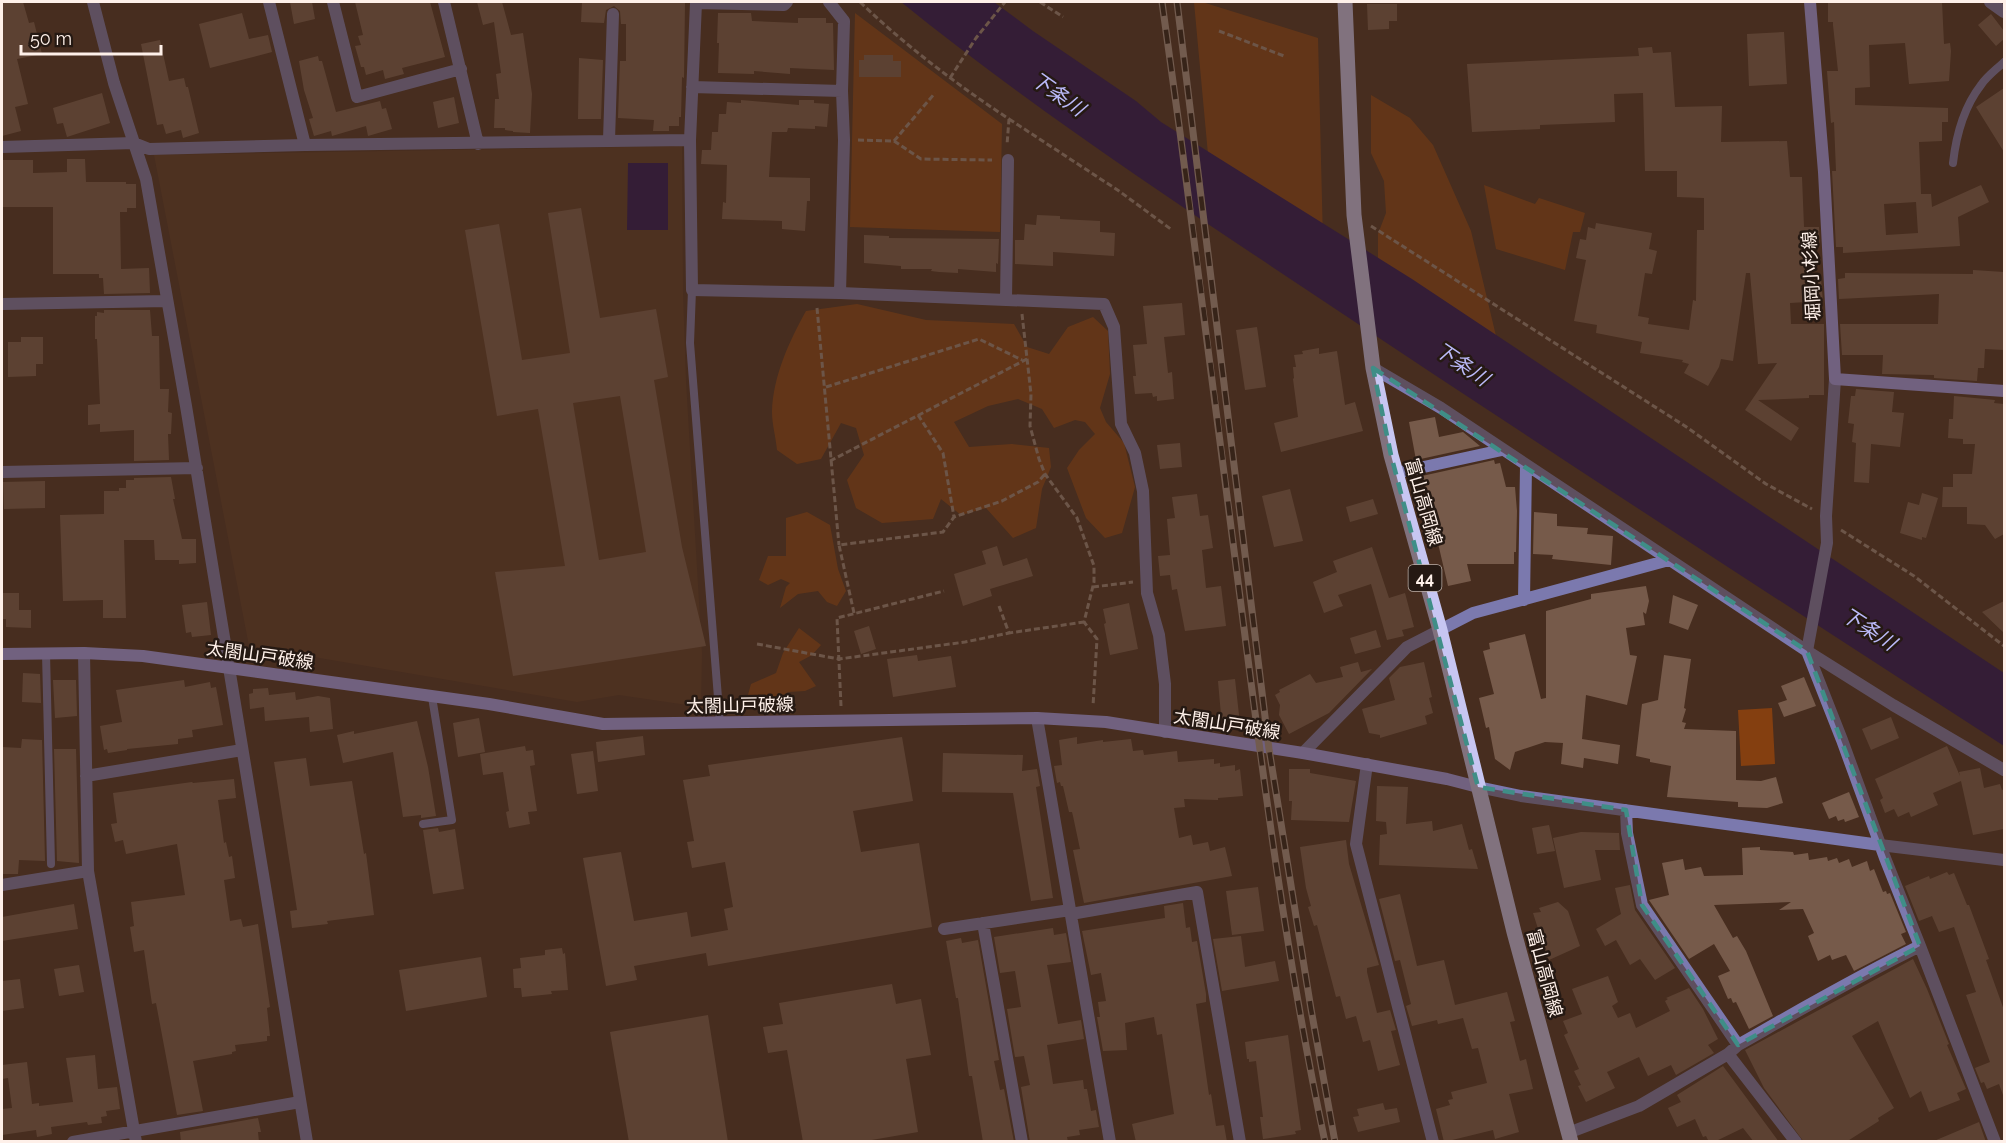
<svg xmlns="http://www.w3.org/2000/svg" width="2006" height="1143" font-family="Raleway,'Noto Sans JP',sans-serif">
<style>
.built{fill:#553523}
.green{fill:#843f10}
.water{fill:#1e0a52}
.building{fill:#765a4a;fill-rule:evenodd}
.lines{fill:none;stroke-linecap:round;stroke-linejoin:round}
.path{stroke:#99857a;stroke-width:3;stroke-dasharray:6 3;stroke-linecap:butt}
.service{stroke:#7b79ae;stroke-width:8}
.minor{stroke:#7b79ae;stroke-width:12}
.tertiary{stroke:#7b79ae;stroke-width:12}
.secondary{stroke:#a49ff4;stroke-width:12}
.primary{stroke:#c7c6f2;stroke-width:15}
.rail-casing{stroke:#a69288;stroke-width:7}
.rail{stroke:#251913;stroke-width:4.5;stroke-dasharray:14;stroke-linecap:butt}
.marked{fill:none;stroke:#3f8e87;stroke-width:4.5;stroke-dasharray:12 8;stroke-linejoin:round}
.labels{text-anchor:middle;dominant-baseline:central;stroke-width:5;stroke-linejoin:round;paint-order:stroke}
.shield{fill:#251913;stroke:#bdb0a9;stroke-width:1.5}
.shield-label{font-size:16px;font-weight:bold;fill:#fef0e9}
.street-label{font-size:18px;fill:#fef0e9;stroke:#251913}
.water-label{font-size:20px;font-style:italic;fill:#bab9f8;stroke:#251913}
</style>
<rect width="100%" height="100%" fill="#472d1f"/>
<!-- built -->
<path class="built" d="M682,146l1,147 3,88 16,272 -1,54 -82,-12 -42,7 -328,-56 -95,-491z"/>
<!-- green -->
<path class="green" d="M1194,2h8l116,36 5,204 -114,-77z
M855,13l147,111 -2,108 -150,-5z
M1371,95l39,23 23,27 38,86 25,105 -118,-77v-25l8,-21 -2,-32 -13,-28z
M1484,185l51,19 4,-6 46,15 -5,19h-7l-8,38 -69,-21z
M857,304l69,16 88,4 13,23 22,7 19,-27 25,-10 15,14 2,43 -10,34 6,14 18,21 11,44 -13,46 -17,5 -19,-20 -19,-50 12,-18 16,-16 -10,-12 -10,-2 -21,8 -12,-19 -24,-10 -30,7 -34,16 15,25 43,-3 37,4 2,19 -9,22 -6,39 -23,10 -27,-30 -25,7 -20,-16 -8,20 -51,4 -26,-15 -9,-28 17,-25 -8,-27 -15,-5 -20,36 -24,5 -20,-14c-1,-12 -5,-26 -5,-38 1,-36 17,-70 34,-101z
M807,512l23,13 8,44 8,22 -9,15 -10,-4 -9,-11 -20,3 -18,14 6,-21 4,-4 -9,-4 -13,6 -9,-5 9,-24h18v-38z
M799,628l22,17 -9,10 -13,7 17,24 -11,5 -17,1 -19,12 -23,-2 5,-18 25,-11 7,-20z
M1772,708l3,56 -34,2 -3,-56z"/>
<!-- water -->
<path class="water" d="M901,2h93l39,29 103,70 25,21 251,157 592,394v73c-221,-143 -442,-286 -661,-432 -150,-100 -302,-199 -442,-312z
M628,163h40v67h-41z"/>
<!-- building -->
<path class="building" d="M2,2h21l6,21 5,-1 8,32 -25,5 11,45 -13,3 6,24 -19,5z
M290,2h22l3,17 -21,5z
M355,2h75l15,55 -43,11 2,6 -19,5 -2,-9 -17,5 -2,-8h-3l-6,-21 6,-1 -3,-9 5,-1z
M477,2h25l9,33 12,-2 9,61 -2,39 -17,-1v-1l-8,-1v-2h-11l1,-29h4l-3,-25 5,-1 -7,-51 -11,3z
M582,2h103l-1,76 -2,-1 -1,40h-2v9h-10v5h-16l1,-11 -36,-2 2,-57h6v-37h-5l-1,-13 -6,-5 -8,4 -2,13 -23,-1z
M1859,2h83l2,42 6,-1 1,8 -2,30 -40,3 -4,-41 -36,2 1,42 -15,1v17l93,3v14h-6v19l-23,1 2,52h10l1,13 49,-22 8,17 -31,15 2,29 -117,7v-6h-7l-4,-76h4l-2,-49 -3,1 -4,-52h11l-5,-46v-3h-5v-19zM1916,202l2,31 -32,2 -2,-31z
M1367,4h30v17h-8v8l-21,1z
M242,13l7,26 19,-4 4,17 -62,16 -11,-44z
M718,13h33l1,8 46,2v-5h28v5h7l1,47 -44,-2v6l-36,-3v3l-36,-1 1,-30h-2z
M1991,14l13,17v8l-8,7 -18,-21z
M1784,32l3,52 -38,2 -2,-52z
M160,40l9,41 15,-3 2,9h2l11,46 -16,5 -2,-8 -15,4 -3,-10 -6,1 -16,-81z
M1652,47l1,6 18,-1 4,55 47,-1 -1,36 66,-1 3,36h12l2,50h15l1,20h-12v31l13,2 2,21 -33,2 1,21h33v71h-15v3l-51,2 41,28 -8,13 -46,-31 32,-47 -19,1 -8,-91h-4l-13,88 -12,-2 -2,8 -11,19 -24,-13 5,-9 -7,-2 1,-2 -43,-7 2,-11 -46,-9 1,-8 -23,-4 12,-61 -10,-2 4,-19 6,1 2,-13 7,2 1,-6 56,10 -3,16 8,2 -5,23 -7,-1 -7,43 11,2 -1,6 41,6 4,-30 3,1 1,-71h7v-32l-27,-1v-26h-32l-2,-78 -29,1 1,28 -75,3v4l-68,3 -5,-68 172,-8 -1,-8z
M864,55h29v6h8v16h-42v-17h5z
M318,56l1,5h3l14,51 44,-11 2,8 4,-1 6,21 -24,7 -2,-10 -34,10 -1,-5 -17,5 -5,-17 4,-1 -9,-28 -5,-29z
M579,58l24,2 -2,59h-23z
M2004,88v64l-28,-45z
M102,93l8,30 -43,14 -4,-14 -6,1 -4,-16z
M454,97l5,26 -21,5 -5,-26z
M741,100l58,5v-5h15v3l15,1 -2,23 -12,-1v3l-27,-1 -1,4h-15l-3,45 41,1v23h-3l-2,30 -23,-2v-8l-60,-2 1,-17 3,1 1,-38 -26,-1 1,-14h9l1,-18h6l1,-18h7l1,-12 14,1z
M67,159h18l1,23h40v2h10v24h-9v4h-7l1,57 28,-1 1,25 -46,1 -1,-16h-4v-4h-46v-67h-51v-47h31v13l34,-1z
M581,208l19,110 56,-9 12,68 -14,3 28,167 24,99 -193,30 -18,-104 70,-6 -27,-157 -41,7 -32,-186 34,-6 23,136 48,-7 -22,-140zM620,396l26,156 -47,8 -26,-157z
M1037,215l23,1v3l40,2v11l15,1 -1,23 -61,-4v14l-38,-2v-24h9l1,-16 11,1z
M864,235l25,1v2l110,1 -1,25 -2,-1v9l-38,-3v4l-19,-1 -8,-1 1,-2h-31v-3l-37,-3z
M1973,270l31,2v78l-19,-1 -1,19h-6l-1,13 -43,-3v-3l-52,-1 1,-19h-41l-2,-31h98l1,-30 -100,5 -1,-20 7,-1v-5l128,1z
M1182,303l3,32 -21,2 4,36 4,-1 2,27 -17,2v-5l-4,1 -1,-4 -17,1 -2,-18h3l-3,-31 14,-1 -4,-38z
M104,310h46l2,26h7l1,53h9l-1,23 4,1 -1,21h-3l1,26 -35,1v-31l-34,2v-8l-12,1v-20l12,-1 -3,-65h-2v-23h2v-4l7,1z
M1257,327l9,60 -21,3 -9,-60z
M21,337h22v27h-7v12l-28,1v-35h13z
M1319,348v6l18,-3 8,54 10,-3 8,29 -82,21 -7,-29 24,-6 -5,-38 1,-1 -1,-11h3l-2,-12 9,-1 -1,-3z
M1856,389l38,3 -2,20 12,1 -4,34 -29,-3 -2,39 -15,-1 2,-39 -4,-1 2,-18 -6,-1 3,-27h4z
M1954,396l41,4 -1,3 10,1v130l-9,5 -10,-14 -18,-1v-17h-25l1,-20h10v-13h19l3,-30h-12v-5l-15,-1 1,-19h4z
M1435,417l4,20 24,-5 17,14 -64,14 -7,-38z
M1180,443l2,24 -22,2 -3,-24z
M1494,460l1,4 5,-1 6,24h9l2,24 -1,41h-2v12h-47l4,17 -23,5 -11,-47 5,-1 -20,-62z
M171,477l4,22h-2l9,40h14v24l-17,1v-4h-24l-1,-20h-30l2,78h-23v-18l-40,1 -3,-86 44,-1v-23h15v-3h7v-8h8v-2z
M45,481v27l-41,1 -1,-27z
M1290,489l13,52 -29,6 -12,-51z
M1922,493l16,5 -12,40 -4,-1v3l-22,-7 8,-31 11,3z
M1197,494l3,22 8,-1 5,33 -11,2 4,38 15,-2 5,40 -41,5 -8,-42 -5,1 -2,-15 -10,1 -2,-20 12,-1 -3,-36 8,-1 -3,-21z
M1373,499l5,15 -28,8 -4,-15z
M1534,512l23,2v12l31,2 -1,6 26,2 -2,29 -59,-6 1,-4 -20,-1z
M997,546l6,20 24,-8 6,18 -43,13 2,7 -29,10 -9,-32 32,-10 -4,-13z
M1372,547l17,51 16,-5 9,34 -12,3 2,6 -17,4 -16,-56 -33,11 5,11 -19,7 -11,-31 24,-10 -4,-11z
M1646,586l3,15 -3,13 -3,-2 2,13 -19,3 4,27 7,1 -10,49 -41,-10 -4,44 38,6 -2,19 -34,-6 -1,10 -22,-4 2,-21 -18,-1 -30,10 -5,18 -15,-11 -6,-32 -3,1 -7,-30 15,-4 -11,-43 7,-2 -1,-6 36,-9 16,65 5,-1v-87l45,-12v-5z
M2,593h17v17h12v18l-25,-1v-8h-4z
M1673,595l25,10 -10,25 -19,-7z
M2004,601v32l-22,-21z
M207,602l4,33 -19,2 -1,-5 -5,1 -4,-28z
M1129,603l9,46 -28,6 -6,-31 2,-1 -3,-14z
M869,626l7,23 -15,5 -7,-23z
M1376,630l5,17 -26,7 -5,-16z
M917,655l1,6 33,-5 5,31 -63,10 -6,-38z
M1664,655l27,4 -7,49 2,1 -4,13 4,1 -2,6 52,2v49l25,1 15,-4 7,26 -16,5 -29,-1v-5l-71,-5 4,-31 -21,-4v-3l-14,-3 6,-52 16,-4z
M1358,662l3,10 11,-3 -43,44 -40,21 -10,-19 1,-10 -5,-10 5,-3 -1,-2 31,-16 6,9 27,-6 -3,-10z
M1424,662l8,35 -3,1 4,15 -8,3 2,8 -47,14v-3l-11,-2 -7,-24 33,-9 -6,-22 11,-11z
M23,673l17,1 1,29 -19,-1z
M1804,677l12,29 -32,11 -6,-14 9,-3 -6,-14z
M1235,679l5,45 -18,2 -4,-45z
M53,680h23l1,36 -22,2z
M184,680l1,7 25,-5 1,6 5,-1 7,38 -31,5 1,7 -15,2v5l-51,5v1l-19,3 -1,-4 -3,1 -4,-24 22,-4 -6,-32z
M268,688l1,7 26,-3 1,8 22,-4 12,2 3,31 -23,3 -1,-15 -44,4 -1,-14 -14,2 -1,-15 4,-1v-4z
M1891,717l8,21 -28,12 -9,-21z
M479,718l6,34 -27,5 -5,-34z
M417,721l11,46 8,49 -15,2v-3l-18,2 -10,-65 -50,11 -6,-28 17,-4v3z
M643,736l2,19 -47,7 -2,-20z
M902,737l11,64 -60,10 8,41 58,-9 13,84 -224,39 -2,-13 -72,13 3,14 -31,6 -23,-128 38,-6 13,69 53,-9 4,25 37,-7 -4,-21 9,-2 -8,-45 -33,6 -5,-26 7,-1 -11,-61 27,-4 -2,-11z
M1077,737v7l26,-4v2l28,-3 2,12 10,-1 1,5 33,-4 1,11 36,-3v5l6,-1v4l15,-2v6l5,-2 3,27 -25,2v2l-34,-1 1,8 -11,1 5,30 12,-3 2,10 15,-3 2,9 15,-4 7,29 -148,27 -11,-53 7,-1 -7,-33 -1,-4h-3l-6,-26h-2l-1,-4 -3,1 -3,-17 8,-1 -3,-25z
M22,739l20,1 3,121 -26,-1 -1,14h-16v-127l19,1z
M525,746l1,5 7,-1 2,15 -5,1 7,45 -9,1 2,12 -21,4 -3,-16 3,-1 -6,-39 -20,3 -3,-21z
M1947,746l13,30 -1,-4 21,-4 4,20 16,-4 2,6 2,-1v40l-31,6 -12,-54 -28,12 5,12 -27,12 -2,-5 -11,5 -4,-8 -9,4 -5,-13 3,-2 -8,-19z
M54,749h22l3,114 -22,-2z
M593,751l5,40 -21,3 -6,-40z
M943,753l80,2 -1,16 15,-2 3,17 -4,1 17,111 -22,3 -18,-108 -71,-1z
M306,758l4,28 42,-5 12,73 2,-1 8,62 -47,6 1,3 -36,4 -2,-17 7,-1 -23,-148z
M1289,769h21v4l46,8 -7,41 -58,-2 1,-19h-3z
M234,779l2,19 -18,2 6,43 2,-1 3,15 3,-1 3,22 -11,2 6,41 11,-2 2,8 15,-3 12,83 -3,1 3,28h-3v5l-32,4 1,6 -4,1v2l-39,7 10,50 -26,4 -21,-112 -4,1 -8,-54 -10,2 -4,-25 4,-1 -3,-24 54,-7 -8,-51 -51,10 -3,-14 -8,2 -4,-18 6,-1 -4,-30 79,-11 1,1z
M1377,786l31,1 -2,37 26,-3 1,10 29,-7 7,26 3,-1 6,20 -99,-4 1,-30 7,-1 -1,-12 -10,-1z
M1849,792l10,25 -14,5 -1,-3 -6,2 -2,-5 -7,3 -7,-16z
M1549,825l6,26 -18,3 -5,-26z
M438,828l1,4 16,-3 9,60 -31,5 -10,-64z
M1581,832l38,1 1,17h-25l6,30 -37,8 -11,-50z
M1346,840l3,24 30,101 -12,3v4l10,41 13,-3 6,20 -5,1 9,34 -22,6 -8,-31 -7,2 -7,-26 -10,3 -6,-23 -4,1 -19,-72 -3,1 -6,-19 3,-1 -5,-18 -6,-41z
M1760,847v3l33,2 1,3 14,-2 1,7 18,-3 1,4 9,-3 2,5 10,-4 3,8 15,-6 3,10 4,-2 9,23 3,-1 1,3 3,-1 16,39 -5,2 5,10 -52,27 -8,-16 -14,5 -2,-5 -12,6 -10,-25 6,-3 -11,-24 -24,1 12,-8 -77,3 19,33 4,-2 9,15 27,65 -24,13 -13,-27 -3,1 -2,-5 -3,1 -10,-23 12,-5 -16,-27 -25,15 -40,-59 20,-5 -7,-32 21,-4 2,11 16,-3 3,9 39,-1 -1,-27z
M1947,872l2,3 5,-2 13,32h2l20,54 -3,1 18,50v85h-1l-4,-11 -12,5 -3,-7 -3,1 -6,-15 15,-6 -24,-67 10,-3 -22,-65 -15,5 -7,-16 -13,5 -14,-35 24,-10 1,3z
M1630,885l5,25 40,58 -20,12 -15,-21 -10,6 -14,-25 -11,6 -9,-17 25,-15 -6,-26z
M1258,887l6,44 -32,4 -6,-44z
M1400,894l17,72 27,-6 11,45 52,-13 8,29 -5,1 10,39 6,-2 7,30 -24,5 10,38 -24,7 -2,-9 -49,12 -8,-33 14,-4 -2,-5 5,-1 -2,-7 36,-9 -9,-35 -6,1 -9,-31 -25,6 -1,-4 -25,6 -6,-20 5,-2 -11,-44 -5,1 -16,-62z
M1558,902l10,9 12,35 -31,14 -10,-21 2,-1 -8,-25 8,-1 -2,-4z
M1183,903l3,25 4,-1 2,15 5,-1 9,53v8l-10,2 13,91 2,-1 5,32 8,-1 3,17h-91l-4,-18 42,-10 -12,-80 -5,1 -3,-18 -29,6 2,27 -24,1 -6,-34h3l-2,-15 8,-1 -5,-28 -10,2 -9,-44 83,-13 -1,-12z
M74,904l4,25 -76,12v-24z
M1053,928l1,7 12,-2 5,29 -24,3 11,59 23,-4 3,19 -37,6 6,39 30,-4 1,9h3l4,22 5,-1 3,17 -20,3 1,5 -13,2 1,5h-38l-9,-55 9,-2 -6,-29 -9,1 -8,-48 14,-2 -6,-36 -15,2 -6,-36z
M1241,936l4,31 30,-6 4,20 -57,10 -9,-52z
M961,938l1,5 16,-3 21,120 -5,1 6,29 4,-1 10,53h-31l-11,-66h-3l-11,-78h-2l-10,-57z
M562,948l1,6 2,-1 3,37 -17,1 1,3 -30,3 -1,-9h-7l-1,-19 8,-1 -1,-10 25,-3v-5z
M481,957l6,40 -81,14 -7,-41z
M1913,959l14,30 22,55 -2,1 19,44 -9,4 3,7 -31,12 -8,-21 -11,7 -32,-77 -26,15 42,72 -16,10 1,3 -33,21h-42l-40,-54 -19,-38z
M79,965l5,27 -25,4 -5,-27z
M1608,976l10,26 -6,4 6,12 12,-5 6,15 34,-17 -5,-10 3,-2 -2,-1 23,-10 14,21 15,30 -10,6 6,8 -38,22 -5,-10 -23,11 -9,-19 -32,15 8,16 -29,14 -8,-16 3,-1 -7,-14 5,-2 -15,-34 4,-2 -5,-12 19,-7 -10,-25z
M20,979l4,29 -22,3v-30z
M892,984l4,20 25,-5 10,56 -25,4 12,73 -58,10h-57l-16,-92 -19,3 -5,-26 20,-3 -4,-21z
M708,1015l20,127h-99l-19,-110z
M1288,1035l13,95 -6,1 1,3 -33,5 -3,-22h3l-7,-56 -7,1v-3h-2l-2,-17z
M95,1055l3,34 19,-2 3,22 -14,2 1,5 -6,1 1,6 -14,2 -1,-3 -36,5 1,7 -15,3 -1,-7 -34,5v-26l10,-1 -4,-30 -6,1v-14l25,-3 5,42 7,-1v3l34,-4 -7,-44z
M1723,1066l56,76h-25l-11,-14 -29,14h-5l-3,-6 -3,1 -8,-18 -18,8 -9,-19 13,-6 -4,-7z
M1383,1103l2,7 12,-2 3,14 -42,10 -5,-15 6,-1 -2,-7z
M258,1118l3,14h-3l1,10h-78l-1,-10z
M1979,1122l7,20 -52,-1z"/>
<g class="lines">
<!-- path -->
<path class="path" d="M860,2c46,44 96,82 149,117l-2,26
M1040,2l23,15
M1219,31l65,25
M950,78l26,-40 29,-36
M1009,119l110,72 53,39
M858,140l36,1 27,18 71,1
M894,141l41,-48
M1371,226l314,200 81,58 46,25
M817,308l22,237
M1022,314l9,80 -1,32 9,33 6,15 32,44 17,48v16l-10,40 13,17 -4,67
M826,387l153,-48 43,21
M918,415l25,38 11,64
M830,461l197,-102
M1841,530l73,46 90,70
M1093,587l40,-5
M999,606l10,27 75,-11
M854,613l-15,-68 104,-13 11,-15 48,-16 36,-19 7,-8
M757,644l82,15 126,-17 44,-9
M841,706l-4,-88 107,-27"/>
<!-- service -->
<path class="service" d="M1953,163c3,-27 11,-56 28,-78 6,-9 16,-16 23,-23
M692,290l-2,53 30,380
M46,653l5,211
M423,824l29,-4 -20,-123"/>
<!-- minor -->
<path class="minor" d="M93,2l21,81 32,96 40,227 121,736
M269,2l36,143
M333,2l24,95 104,-28
M444,2l34,142
M829,2l15,19 -2,70 2,49 -4,153 264,11 10,23 7,97 14,29 8,38 4,102 12,42 6,49v48
M692,87l150,4
M609,140l4,-126
M690,140l6,-137 88,2 3,-3
M2,147l132,-4 15,6 156,-4 385,-5 2,150 148,3
M1006,300l2,-140
M2,304l165,-3
M1373,368l68,40 366,243 86,54 111,65
M1835,379l-9,137 1,27 -20,108 35,89 43,118 35,88 75,196
M2,472l195,-4
M1396,473l106,-23
M1524,600l2,-134
M84,653l4,218 48,271
M1037,718l73,424
M1303,753l104,-106 66,-34 196,-53
M1367,764l-11,80 77,298
M86,776l156,-26
M1478,787l43,9 359,49
M1626,810l1,23 15,72 96,140
M2,885l86,-14
M1071,914l126,-22 43,250
M983,923l39,219
M944,929l126,-19
M1728,1054l68,88
M1568,1133l71,-27 89,-52 10,-9c60,-34 120,-69 182,-99
M73,1142l227,-40"/>
<!-- tertiary -->
<path class="tertiary" d="M1990,2l14,10
M1880,845l124,15"/>
<!-- secondary -->
<path class="secondary" d="M1810,2l14,170 11,207 169,12
M2,654l82,-1 59,3 346,48 114,20 434,-6 69,4 197,31 144,26 31,8"/>
<!-- primary -->
<path class="primary" d="M1345,2l9,213 19,153 18,87 49,175 74,302 57,210"/>
<defs>
<path id="rail" d="M1162,2c26,185 50,370 73,556 25,195 49,391 90,584
M1177,2l92,747 42,260 24,133"/>
</defs>
<!-- rail casing -->
<use href="#rail" class="rail-casing"/>
<!-- rail -->
<use href="#rail" class="rail"/>
</g>
<!-- marked area -->
<path d="M0 0H2006V1143H0ZM1373,368l434,283 113,295 -182,99 -96,-140 -16,-95 -148,-23 -87,-332z" fill="#472d1f" fill-opacity=".55" fill-rule="evenodd"/>
<path class="marked" d="M1373,368l434,283 113,295 -182,99 -96,-140 -16,-95 -148,-23 -87,-332z"/>
<g class="labels">
<!-- shield labels -->
<rect class="shield" x="1408.5" y="565" width="33" height="26" rx="4.5"/>
<g class="shield-label">
<text x="1425" y="578">44</text>
</g>
<!-- street labels -->
<g class="street-label">
<text transform="translate(1811 276) rotate(-93)">堀岡小杉線</text>
<text transform="translate(1424 502) rotate(74)">富山高岡線</text>
<text transform="translate(260 655) rotate(8)">太閤山戸破線</text>
<text transform="translate(740 705) rotate(-1)">太閤山戸破線</text>
<text transform="translate(1227 724) rotate(9)">太閤山戸破線</text>
<text transform="translate(1545 973) rotate(75)">富山高岡線</text>
</g>
<!-- water labels -->
<g class="water-label">
<text transform="translate(1058 94) rotate(35)">下条川</text>
<text transform="translate(1462 364) rotate(34)">下条川</text>
<text transform="translate(1869 629) rotate(33)">下条川</text>
</g>
</g>
<!-- border -->
<rect width="2006" height="1143" fill="none" stroke="#fef0e9" stroke-width="6"/>
<!-- scale -->
<path d="M21 45v9h140v-9" fill="none" stroke="#fef0e9" stroke-width="3"/>
<text x="30" y="45" font-size="18" fill="#fef0e9" stroke="#251913" stroke-width="4.5" paint-order="stroke">50 m</text>
</svg>
